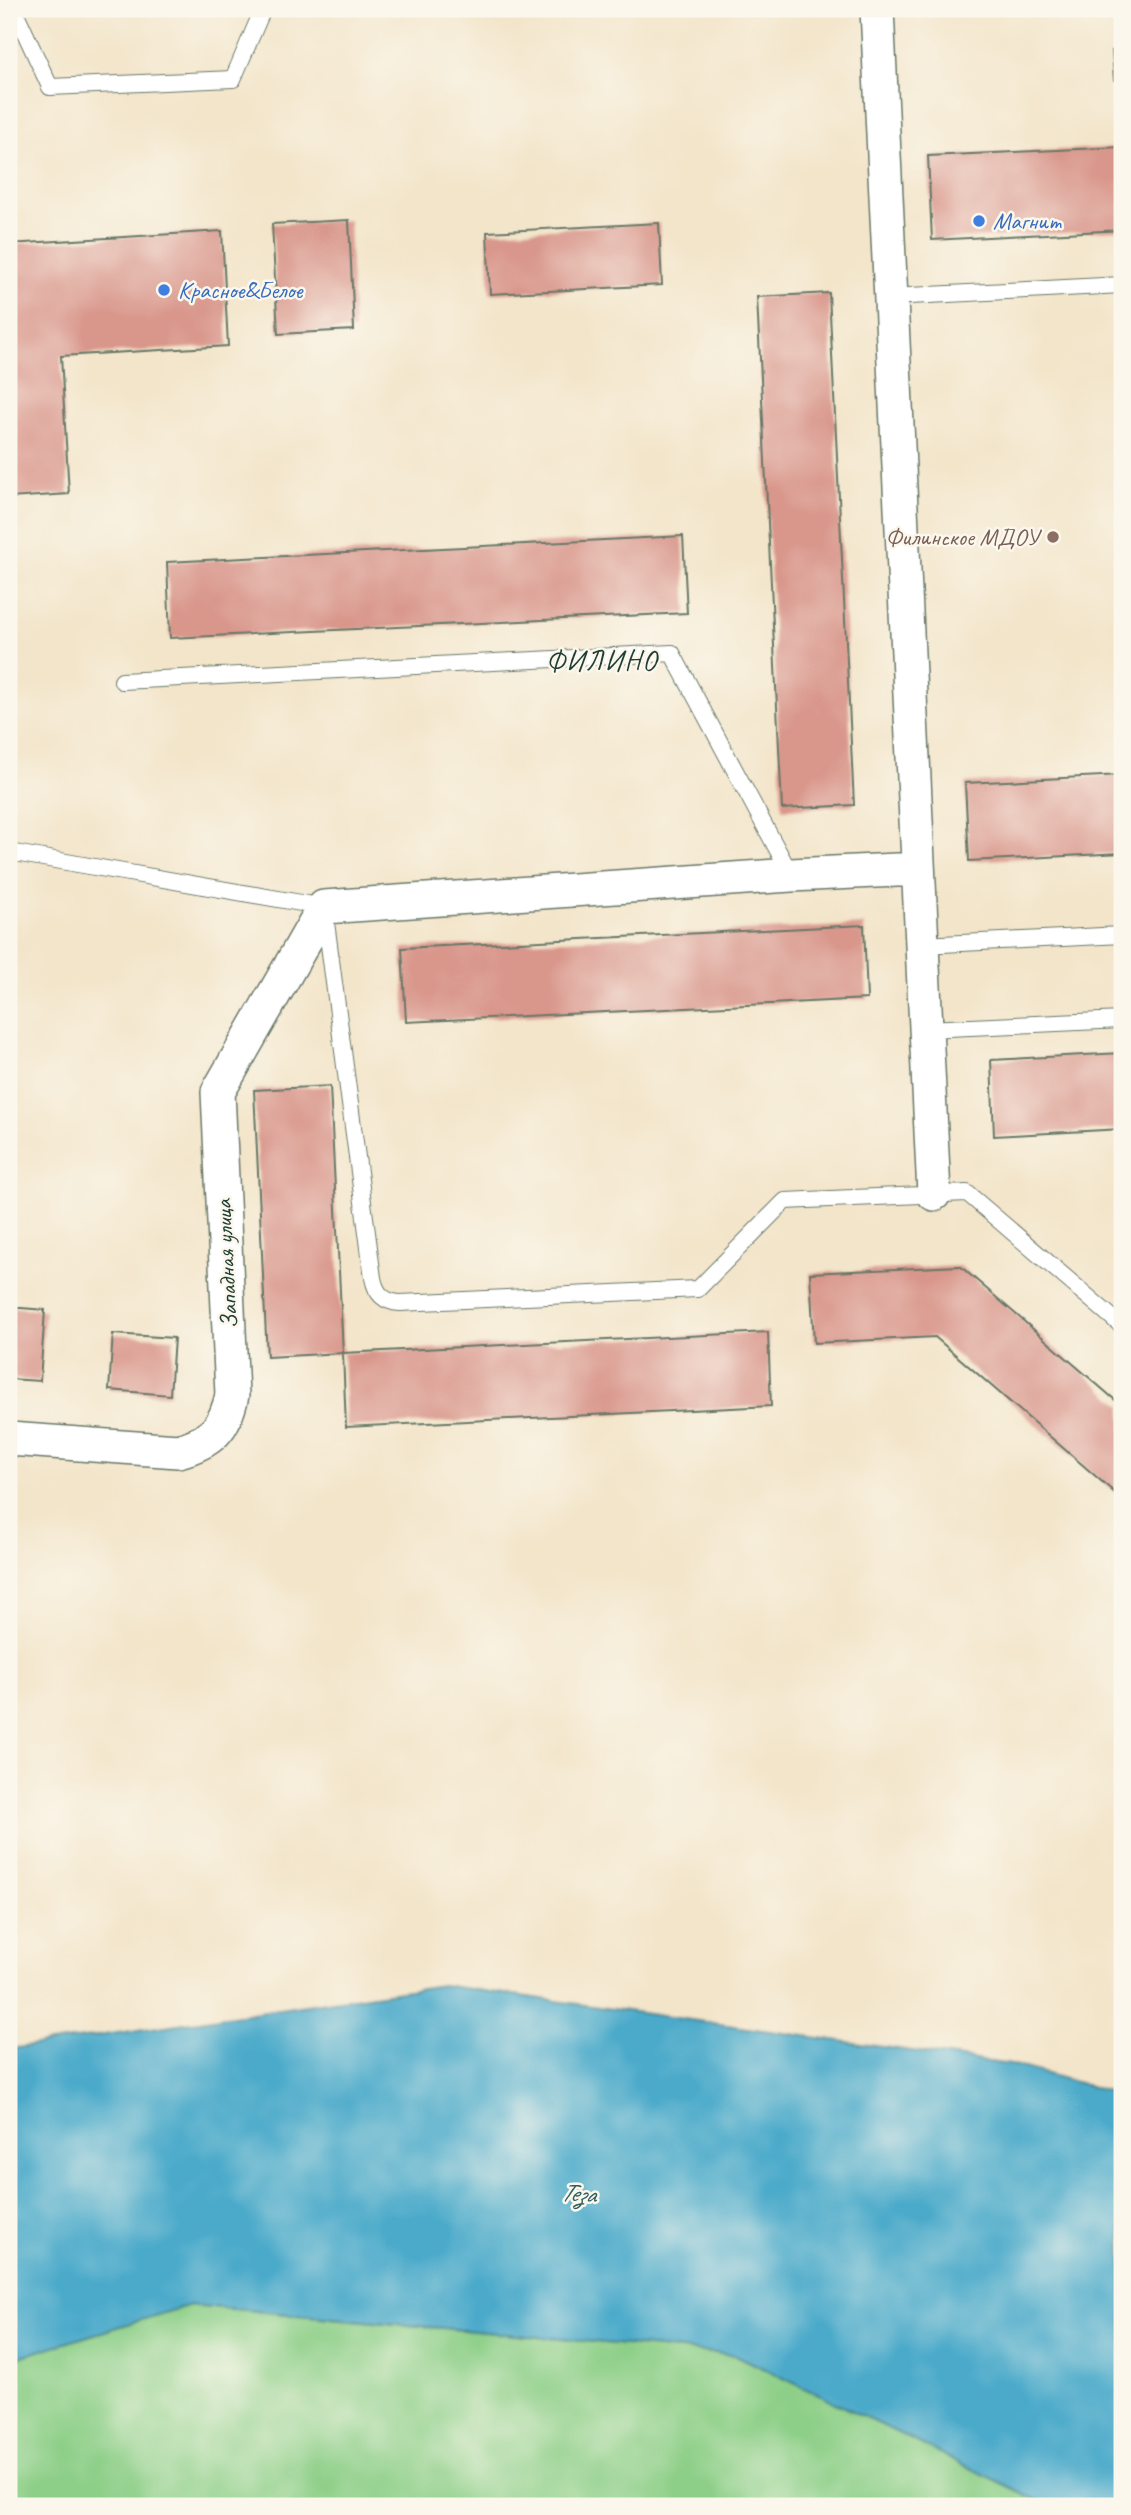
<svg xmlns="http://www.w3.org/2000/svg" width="1131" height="2515" font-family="Caveat,sans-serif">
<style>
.green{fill:#8dcf88;stroke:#56865e;stroke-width:2}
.water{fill:#4baaca;stroke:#35747f;stroke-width:2}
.building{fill:#d9968b}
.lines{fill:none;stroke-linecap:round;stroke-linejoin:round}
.lane-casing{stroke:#697868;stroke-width:18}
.street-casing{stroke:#697868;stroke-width:36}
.lane{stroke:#fff;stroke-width:16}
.street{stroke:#fff;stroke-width:33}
.shop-dot{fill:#3f7fe0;stroke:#fbf7ec;stroke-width:2.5}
.education-dot{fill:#8d6e63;stroke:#fbf7ec;stroke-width:2.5}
.labels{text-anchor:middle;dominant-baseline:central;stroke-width:5;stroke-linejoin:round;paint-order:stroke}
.shop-label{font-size:24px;fill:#366cbe;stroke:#fbf7ec;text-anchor:start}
.education-label{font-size:24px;fill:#785e54;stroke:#fbf7ec;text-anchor:end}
.street-label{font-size:24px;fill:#1f3d34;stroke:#fbf7ec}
.water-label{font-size:26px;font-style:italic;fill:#2c5e61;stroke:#fbf7ec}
.quarter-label{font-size:28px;letter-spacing:2px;fill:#1f3d34;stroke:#fbf7ec}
</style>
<rect width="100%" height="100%" fill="#fbf7ec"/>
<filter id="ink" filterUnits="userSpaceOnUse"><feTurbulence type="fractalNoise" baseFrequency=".0143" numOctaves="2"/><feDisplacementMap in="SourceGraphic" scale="14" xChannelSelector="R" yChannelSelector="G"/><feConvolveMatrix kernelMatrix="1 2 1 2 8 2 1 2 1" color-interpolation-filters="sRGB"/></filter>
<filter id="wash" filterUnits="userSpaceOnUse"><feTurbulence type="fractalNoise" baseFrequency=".00686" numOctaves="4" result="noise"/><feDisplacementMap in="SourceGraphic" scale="28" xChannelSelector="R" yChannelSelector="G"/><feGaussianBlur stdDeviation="1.57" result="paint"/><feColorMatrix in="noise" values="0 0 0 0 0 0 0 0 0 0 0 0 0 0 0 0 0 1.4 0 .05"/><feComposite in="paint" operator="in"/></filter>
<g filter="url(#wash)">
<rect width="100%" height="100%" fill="#f3e5ca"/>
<!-- green -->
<path class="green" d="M190,2305l546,50 313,151h-1040v-146z"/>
<!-- water -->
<path class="water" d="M442,1985l576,81 104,29v411h-73l-313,-151 -546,-50 -181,55v-311z"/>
<g id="blocks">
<!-- building -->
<path class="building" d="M1122,50v29l-8,1 -2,-29z
M1122,147v83l-190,10 -4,-84z
M349,220l5,110 -76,4 -6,-110z
M659,223l3,62 -172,9 -3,-62z
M222,231l6,115 -167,10 8,138 -60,4v-254z
M829,293l25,512 -72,4 -25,-512z
M683,536l4,77 -517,25 -3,-76z
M1122,775v78l-153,8 -4,-78z
M864,925l3,74 -461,23 -4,-74z
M1122,1053v76l-128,7 -3,-76z
M330,1086l13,267 -76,4 -13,-267z
M960,1266l162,140v93l-187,-162 -121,6 -4,-70z
M9,1307l36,3 -5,71 -31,-2z
M768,1332l3,74 -425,21 -3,-74z
M113,1334l61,4 -4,57 -61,-5z"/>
</g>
</g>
<g filter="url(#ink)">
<use href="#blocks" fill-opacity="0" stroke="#697868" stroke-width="2"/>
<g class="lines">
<defs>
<path id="lane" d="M14,9l36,78 183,-8 30,-70
M890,297l232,-12
M122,681l550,-28 119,222
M9,852l315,55 49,371c3,16 11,24 27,25l298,-14 87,-88 182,-8 155,133
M922,945l200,-10
M926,1029l196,-9"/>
<path id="street" d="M877,9l57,1185
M9,1439l169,12c34,-9 47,-23 54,-56l-14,-303 106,-185 467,-32 127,-6"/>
</defs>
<!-- lane casing -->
<use href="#lane" class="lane-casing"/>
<!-- street casing -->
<use href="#street" class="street-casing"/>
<!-- lane -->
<use href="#lane" class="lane"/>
<!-- street -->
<use href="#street" class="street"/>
</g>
</g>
<!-- markers -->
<g class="shop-dot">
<circle cx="979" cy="221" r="7"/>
<circle cx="164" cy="290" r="7"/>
</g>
<circle class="education-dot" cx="1053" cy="537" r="7"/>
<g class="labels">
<!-- shop labels -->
<g class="shop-label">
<text x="993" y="221">Магнит</text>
<text x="178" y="290">Красное&amp;Белое</text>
</g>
<!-- education labels -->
<g class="education-label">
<text x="1039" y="537">Филинское МДОУ</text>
</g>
<!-- street labels -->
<g class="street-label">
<text transform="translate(226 1264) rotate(-93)">Западная улица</text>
</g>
<!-- water labels -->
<g class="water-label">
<text transform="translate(578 2193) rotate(4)">Теза</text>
</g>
<!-- quarter labels -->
<g class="quarter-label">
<text x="602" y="660">ФИЛИНО</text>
</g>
</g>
<!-- margin -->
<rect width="1131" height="2515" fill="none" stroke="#fbf7ec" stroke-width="35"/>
</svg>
